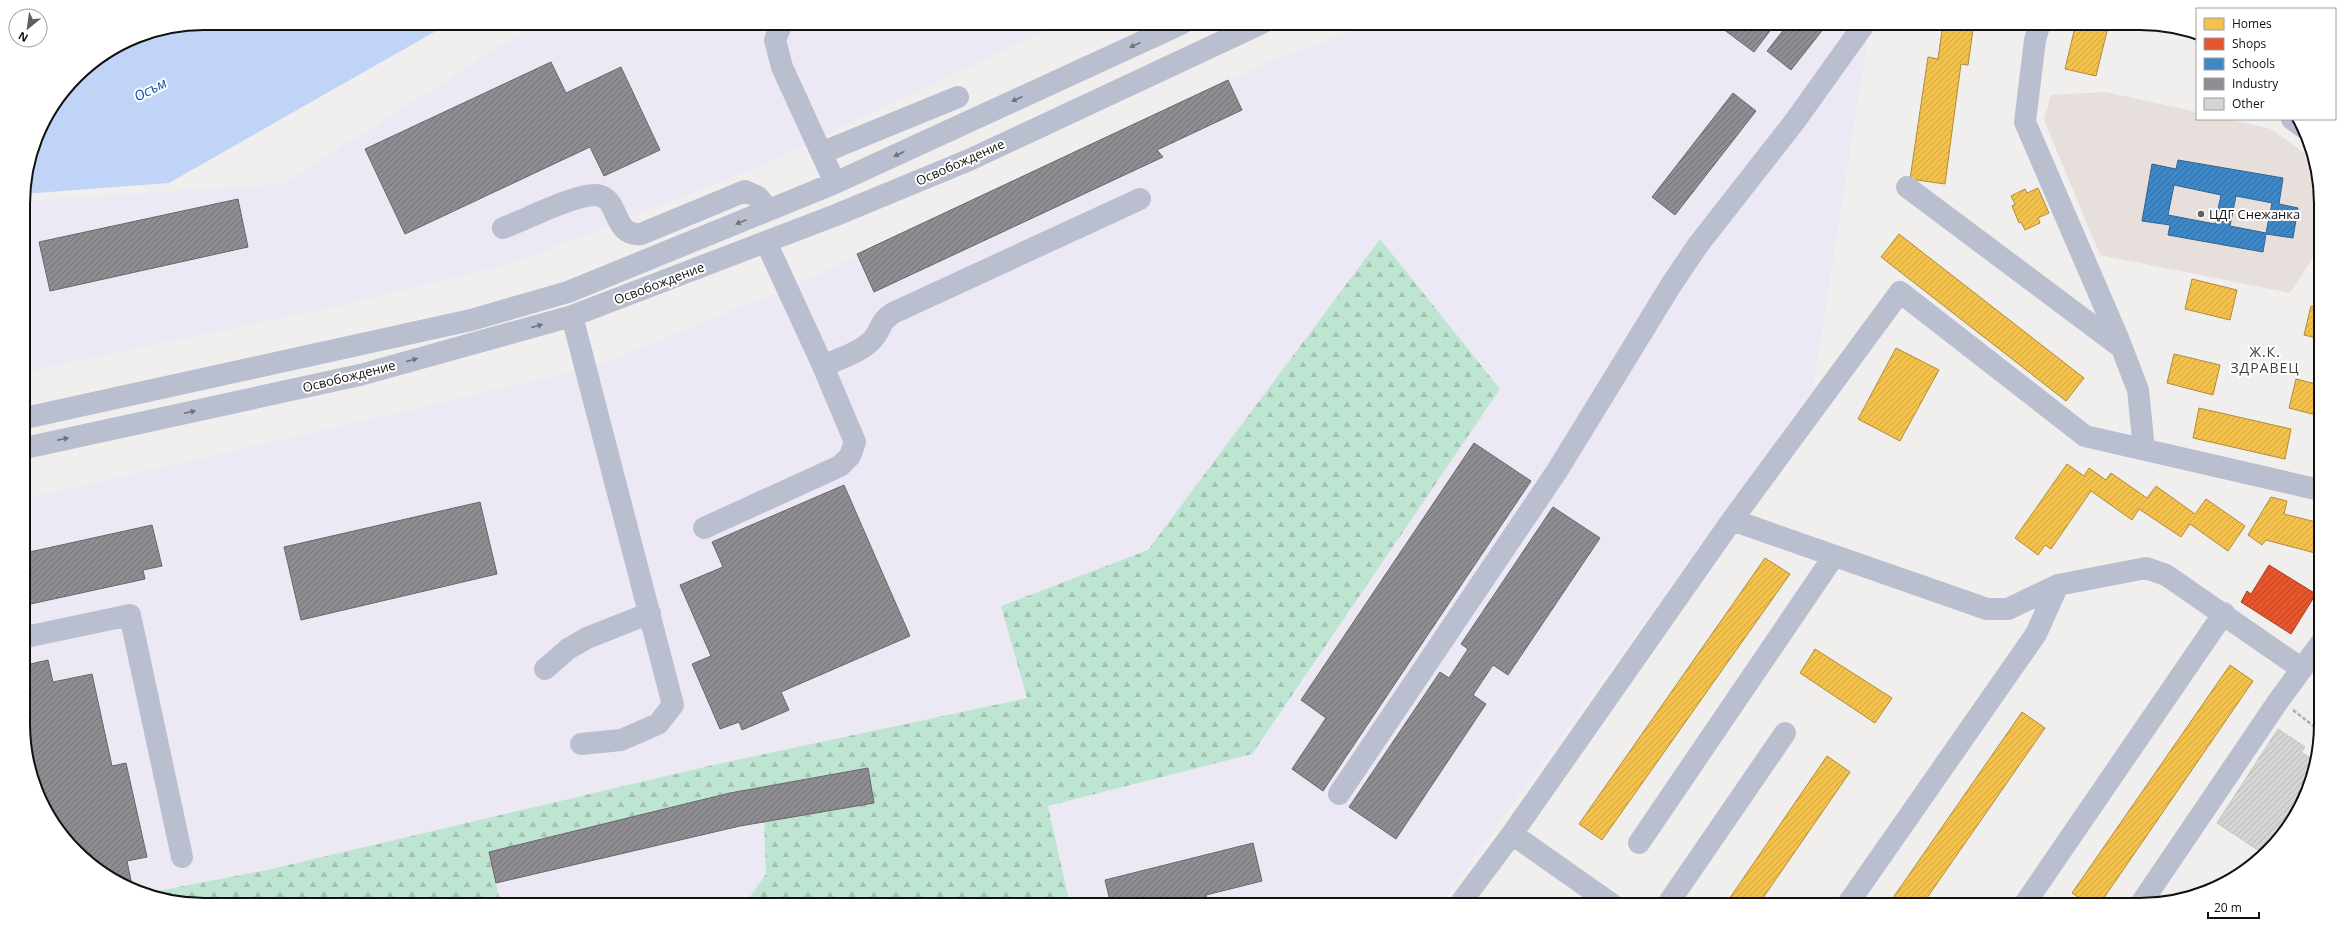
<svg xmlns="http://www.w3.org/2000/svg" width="2344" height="928" font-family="'Open Sans',sans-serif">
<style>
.industrial{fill:#ece8f4}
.built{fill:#e6dfdc}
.forest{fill:url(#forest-firs)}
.water{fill:#bfd4f6}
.homes{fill:url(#homes-hatch);stroke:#af8c3b}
.shops{fill:url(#shops-hatch);stroke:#a54225}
.schools{fill:url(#schools-hatch);stroke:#32648f;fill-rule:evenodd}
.industry{fill:url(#industry-hatch);stroke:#68686b}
.building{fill:url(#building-hatch);stroke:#c5c4c3}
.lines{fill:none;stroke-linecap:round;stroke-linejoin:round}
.path{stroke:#aaacb6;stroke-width:2.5;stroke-dasharray:4 2;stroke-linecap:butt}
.minor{stroke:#babfd0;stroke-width:22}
.oneway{fill:#6e717a}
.poi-dot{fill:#605f5e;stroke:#fff;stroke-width:1.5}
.labels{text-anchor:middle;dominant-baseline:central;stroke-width:4;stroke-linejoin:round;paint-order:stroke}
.street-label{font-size:13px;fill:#121110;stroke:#fff}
.poi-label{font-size:13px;fill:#121110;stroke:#fff;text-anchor:start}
.water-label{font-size:14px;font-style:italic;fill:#104aa6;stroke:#fff}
.neighbourhood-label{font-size:14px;letter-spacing:1px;fill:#403e3c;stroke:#fff}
.rim{fill:none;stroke:#121110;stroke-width:2}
</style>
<defs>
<pattern id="forest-firs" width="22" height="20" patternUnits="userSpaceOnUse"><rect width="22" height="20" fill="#bee5d1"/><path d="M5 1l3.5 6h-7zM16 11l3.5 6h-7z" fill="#a2c3b2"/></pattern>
<pattern id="homes-hatch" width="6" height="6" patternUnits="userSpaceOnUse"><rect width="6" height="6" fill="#f2c14e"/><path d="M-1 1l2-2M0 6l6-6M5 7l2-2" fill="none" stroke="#cea543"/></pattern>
<pattern id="shops-hatch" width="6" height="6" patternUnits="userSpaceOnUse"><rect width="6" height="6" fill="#e4572e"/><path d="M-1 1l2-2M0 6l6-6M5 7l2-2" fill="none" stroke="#b74726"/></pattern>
<pattern id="schools-hatch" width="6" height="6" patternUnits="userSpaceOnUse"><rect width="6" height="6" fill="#3f88c5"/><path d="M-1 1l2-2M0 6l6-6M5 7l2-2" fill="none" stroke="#336e9f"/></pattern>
<pattern id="industry-hatch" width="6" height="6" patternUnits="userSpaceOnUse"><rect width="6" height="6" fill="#8d8d92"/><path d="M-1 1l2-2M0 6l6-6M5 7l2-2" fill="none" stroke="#727276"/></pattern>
<pattern id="building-hatch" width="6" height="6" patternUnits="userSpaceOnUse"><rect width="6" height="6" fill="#d6d5d5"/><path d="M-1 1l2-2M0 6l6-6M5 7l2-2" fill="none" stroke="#b7b6b6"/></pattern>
</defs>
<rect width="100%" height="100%" fill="#f1efee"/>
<!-- industrial -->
<path class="industrial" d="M537,23h524l-304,145 -246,96 -186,45 -301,63 -1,-171 260,-17z
M1374,23h496l-57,366 -373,516h-370l-22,-99 204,-52 128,-515 -232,311 -147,56 26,92 -314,67 -446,105 -125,24 -39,-20 -35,-31 -26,-39 -16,-45 -1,-260 569,-132 215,-88 464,-219z
M764,821l2,53 -22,31h-243l-5,-22z"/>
<!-- built -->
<path class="built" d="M2106,92l91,20v7h30l44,10 43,31 5,20 1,67 -30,46 -190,-38 -56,-135 7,-25z"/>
<!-- forest -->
<path class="forest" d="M1380,239l120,150 -248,365 -204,52 22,99h-326l22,-31 -2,-53 110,-19 -6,-34 -138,25 -241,59 12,53h-297l-62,-11 125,-24 446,-105 314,-67 -26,-92 147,-56z"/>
<!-- water -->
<path class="water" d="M204,23h246l-281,160 -146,11 19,-70 42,-56 51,-31z"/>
<!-- homes -->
<path class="homes" d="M1943,23h31l-6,42 -7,-1 -16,120 -35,-5 18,-122 10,2z
M2076,23h33l-13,53 -31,-7z
M2038,188l11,25 -11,5 2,5 -15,7 -4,-8 -2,1 -7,-17 3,-2 -4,-8 14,-7 2,4z
M1899,234l185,144 -18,23 -185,-144z
M2192,279l45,11 -7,30 -45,-11z
M2311,306l9,2v31l-16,-4z
M1896,348l43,22 -39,71 -42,-22z
M2174,354l46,11 -7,30 -46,-12z
M2296,379l24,6v31l-31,-8z
M2199,408l92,21 -6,30 -92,-21z
M2067,464l17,12 5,-8 17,12 5,-7 36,25 9,-12 39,28 11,-15 39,27 -17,25 -38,-27 -9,13 -42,-28 -7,11 -41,-29 -40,58 -6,-4 -7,10 -23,-17z
M2271,497l16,4 -3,13 36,9v10l-5,20 -49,-13 -4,5 -14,-10z
M1765,558l25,16 -188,266 -23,-16z
M1815,649l77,49 -17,25 -75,-50z
M2230,665l23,16 -154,224h-10l-17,-12z
M2022,712l23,16 -123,177h-34z
M1827,756l23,16 -92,133h-33z"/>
<!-- shops -->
<path class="shops" d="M2269,565l47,29 -25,40 -50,-32 6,-11 4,3z"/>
<!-- schools -->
<path class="schools" d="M2178,160l105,18 -4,26 19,4 -5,30 -27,-4 -3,18 -95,-17 2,-10 -28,-4 10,-57 24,5zM2174,185l47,10 -6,29 -47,-9zM2236,196l36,7 -6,30 -36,-7z"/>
<!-- industry -->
<path class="industry" d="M1715,23h61l-22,29z
M1789,23l4,3 2,-3h33l-37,47 -24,-19z
M551,62l15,31 55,-26 39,83 -56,26 -14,-29 -185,87 -40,-85z
M1228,80l14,30 -85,40 6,7 -289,135 -17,-38z
M1733,93l23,18 -81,104 -23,-18z
M238,199l10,48 -198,44 -11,-49z
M1474,443l57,38 -208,310 -31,-22 34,-51 -25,-18z
M844,485l66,151 -129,56 8,18 -47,20 -3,-8 -19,7 -28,-65 19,-8 -31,-71 43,-18 -11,-25z
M480,502l17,72 -196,46 -17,-73z
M1553,507l47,31 -92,137 -15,-10 -20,30 13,9 -90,135 -47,-32 91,-135 9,6 19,-29 -7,-5z
M152,525l10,41 -19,4 2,9 -119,26 -1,-52z
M48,660l5,22 39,-8 20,92 14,-3 21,94 -20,4 5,24 -5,1 -24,-12 -35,-31 -26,-39 -16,-45v-94z
M868,768l6,35 -134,23 -244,57 -7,-31 241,-59z
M1253,843l9,38 -56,14 2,10h-97l-6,-25z"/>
<!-- building -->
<path class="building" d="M2278,729l27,18 -4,5 14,9 -4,22 -27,51 -20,20 -47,-31z"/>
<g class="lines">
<!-- path -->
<path class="path" d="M2293,710l27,21"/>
<!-- minor -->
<path class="minor" d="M782,23l-7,17 7,27 53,116
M2040,23l-5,17 -10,82 93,216 20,52 6,59
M2292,119l11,8
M821,153l137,-56
M1907,187l215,161
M503,228c22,-8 72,-34 93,-33 25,2 15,42 45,39l104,-43 13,6 11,13
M572,316l101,389 -15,19 -37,16 -40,4
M823,366c15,-7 39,-14 50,-27 9,-10 5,-16 20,-26l247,-114
M25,418l446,-98 97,-28 267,-109 348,-160
M25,448l335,-73 212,-59 264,-101 133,-55 293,-137
M1732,520l255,89h21l50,-24 88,-17 20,7 136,94
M704,528l136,-62 10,-10 5,-14 -32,-76 -57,-124
M26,637l104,-22 52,242
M545,669l23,-20 19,-11 63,-25
M1339,794l218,-323 114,-186 27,-40 97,-124 70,-98
M1512,834l101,71
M1639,843l195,-287
M1459,905l53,-71 220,-314 168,-228 185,144 235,54
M1667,905l118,-172
M1847,905l189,-271 22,-49
M2024,905l200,-292
M2140,905l139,-205 42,-57"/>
</g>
<!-- one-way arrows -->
<defs><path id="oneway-solid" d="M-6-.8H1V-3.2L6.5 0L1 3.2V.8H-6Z"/></defs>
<g class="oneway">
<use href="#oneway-solid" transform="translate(1135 45) rotate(155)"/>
<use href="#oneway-solid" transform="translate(1017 99) rotate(155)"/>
<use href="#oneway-solid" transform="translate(899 154) rotate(155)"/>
<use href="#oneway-solid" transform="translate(741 222) rotate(158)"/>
<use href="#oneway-solid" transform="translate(537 326) rotate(-15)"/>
<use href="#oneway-solid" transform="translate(412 360) rotate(-15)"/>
<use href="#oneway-solid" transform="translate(190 412) rotate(-12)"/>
<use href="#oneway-solid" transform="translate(63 439) rotate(-12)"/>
</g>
<!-- markers -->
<circle class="poi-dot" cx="2201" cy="214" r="4"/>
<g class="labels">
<!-- street labels -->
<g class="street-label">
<text transform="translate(960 162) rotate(-24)">Освобождение</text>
<text transform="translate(659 283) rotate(-21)">Освобождение</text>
<text transform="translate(349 376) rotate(-14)">Освобождение</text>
</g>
<!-- poi labels -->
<g class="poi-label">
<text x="2209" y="214">ЦДГ Снежанка</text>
</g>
<!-- water labels -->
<g class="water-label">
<text transform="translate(150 89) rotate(-27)">Осъм</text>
</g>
<!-- neighbourhood labels -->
<g class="neighbourhood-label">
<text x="2265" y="351">Ж.К.<tspan x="2265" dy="16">ЗДРАВЕЦ</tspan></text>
</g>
</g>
<!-- crop -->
<path d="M0 0H2344V928H0ZM204 30H2140A174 174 0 0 1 2314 204V724A174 174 0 0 1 2140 898H204A174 174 0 0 1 30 724V204A174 174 0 0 1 204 30Z" fill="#fff" fill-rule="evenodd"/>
<path class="rim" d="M204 30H2140A174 174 0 0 1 2314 204V724A174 174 0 0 1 2140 898H204A174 174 0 0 1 30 724V204A174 174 0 0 1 204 30Z"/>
<!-- legend -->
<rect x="2196" y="8" width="140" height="112" fill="#ffffff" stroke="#a0a09f"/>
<rect x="2204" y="18" width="20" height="12" fill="#f2c14e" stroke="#a0a09f"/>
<text x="2232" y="28" font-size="12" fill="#121110">Homes</text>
<rect x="2204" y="38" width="20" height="12" fill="#e4572e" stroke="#a0a09f"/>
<text x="2232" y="48" font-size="12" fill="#121110">Shops</text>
<rect x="2204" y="58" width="20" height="12" fill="#3f88c5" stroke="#a0a09f"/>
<text x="2232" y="68" font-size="12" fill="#121110">Schools</text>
<rect x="2204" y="78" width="20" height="12" fill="#8d8d92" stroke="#a0a09f"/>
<text x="2232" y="88" font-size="12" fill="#121110">Industry</text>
<rect x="2204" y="98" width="20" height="12" fill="#d6d5d5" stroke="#a0a09f"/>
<text x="2232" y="108" font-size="12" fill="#121110">Other</text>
<!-- north arrow -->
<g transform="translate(28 28) rotate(209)"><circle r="19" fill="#ffffff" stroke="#a0a09f"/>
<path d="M0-3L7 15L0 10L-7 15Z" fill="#605f5e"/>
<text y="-6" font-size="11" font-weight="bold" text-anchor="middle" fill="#121110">N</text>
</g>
<!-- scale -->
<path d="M2208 912v6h51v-6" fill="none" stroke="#121110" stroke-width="2"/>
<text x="2214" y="912" font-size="12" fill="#121110" stroke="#ffffff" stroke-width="3" paint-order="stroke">20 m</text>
</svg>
